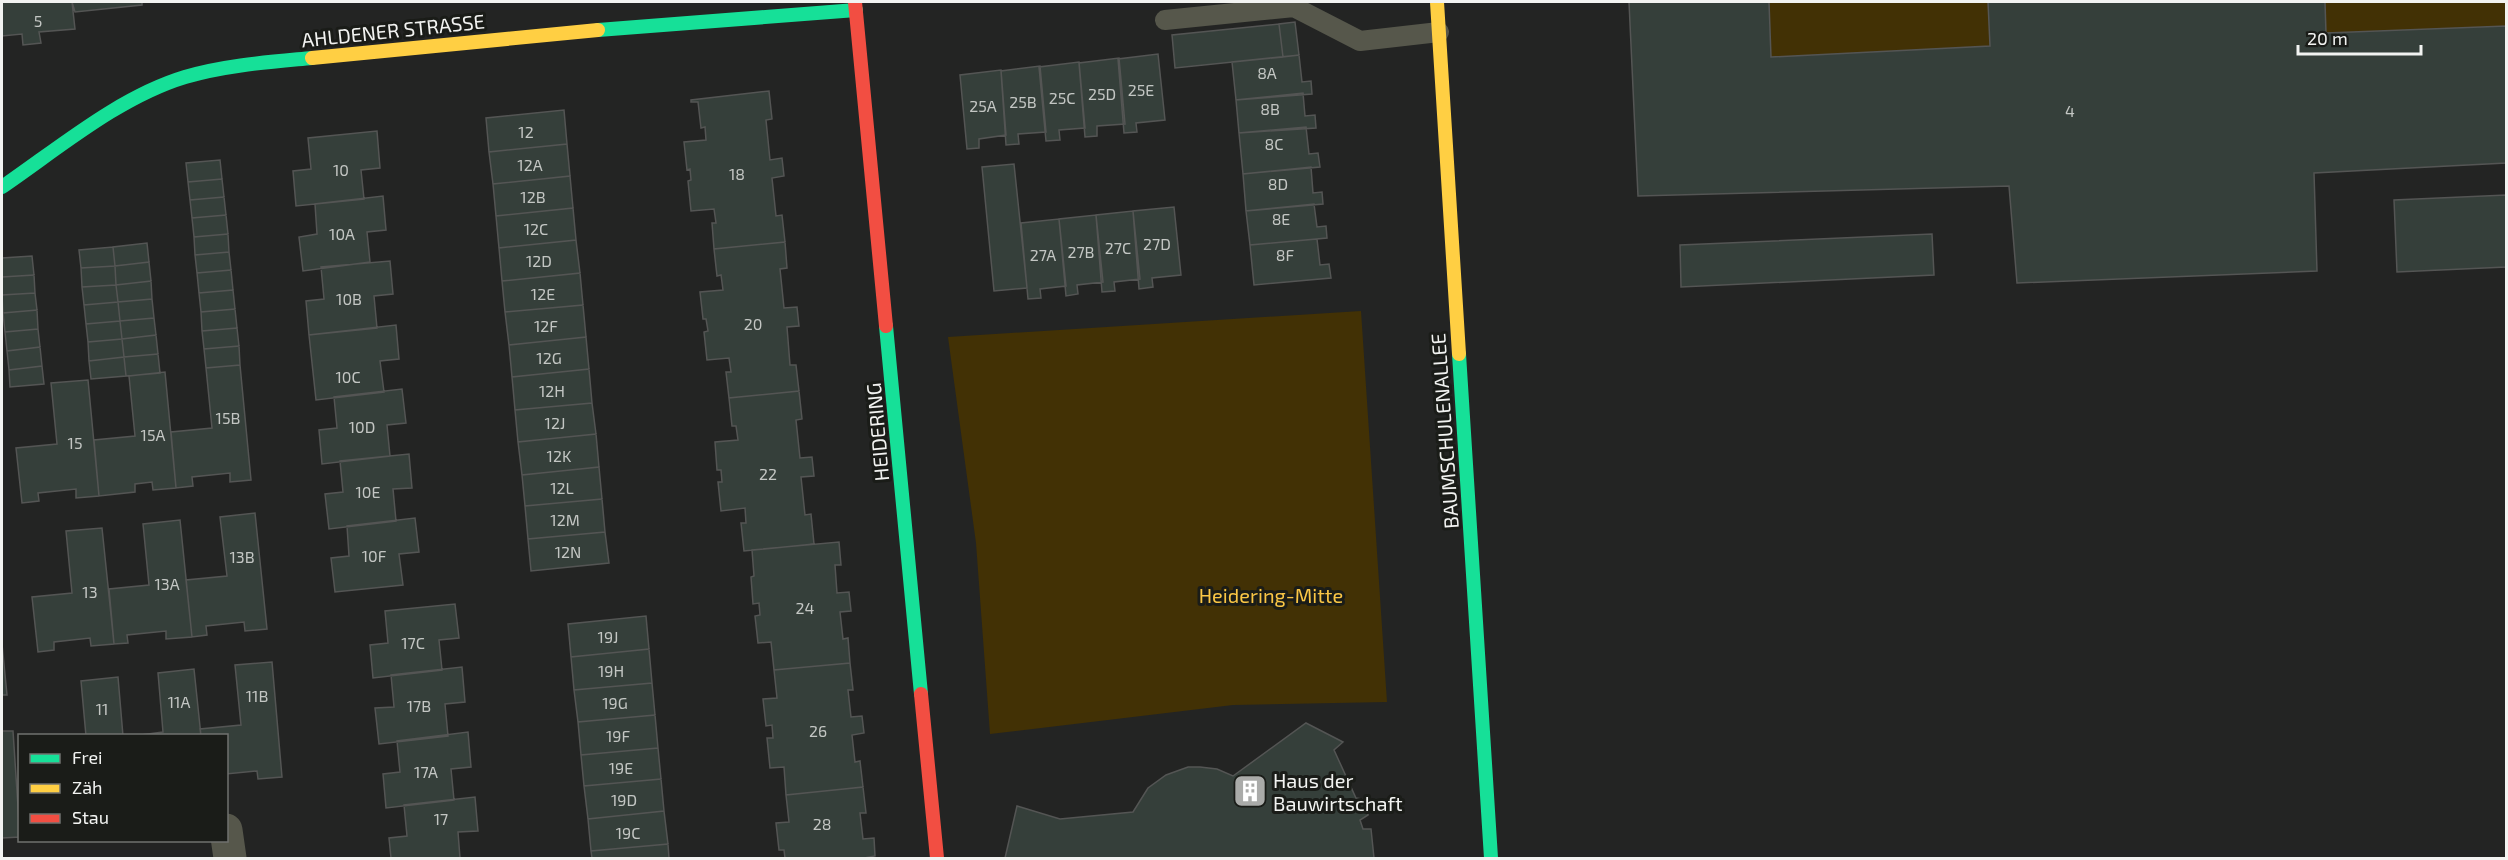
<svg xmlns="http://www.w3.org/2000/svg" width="2508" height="860" font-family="'Exo 2',sans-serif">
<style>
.green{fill:#423105}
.building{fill:#353f3a;stroke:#545554;stroke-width:1.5}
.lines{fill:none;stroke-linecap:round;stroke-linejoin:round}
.lane{stroke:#56574b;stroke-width:20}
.street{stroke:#56574b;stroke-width:33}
.fast{stroke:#16e098;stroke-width:14}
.slow{stroke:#ffcf43;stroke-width:14}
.jam{stroke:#f24e42;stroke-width:14}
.labels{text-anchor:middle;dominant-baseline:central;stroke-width:6;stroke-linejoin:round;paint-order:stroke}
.number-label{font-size:16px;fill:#c3c6c3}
.street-label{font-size:20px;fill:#f2f3f1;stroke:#1a1c18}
.park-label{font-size:20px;fill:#fac645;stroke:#1a1c18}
.poi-label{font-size:20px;fill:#f2f3f1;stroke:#1a1c18;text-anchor:start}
</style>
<rect width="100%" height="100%" fill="#232423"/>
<!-- green -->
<path class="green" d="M1769,2h219l2,44 -219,11z
M2325,2h181v24l-180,7z
M1361,311l26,391 -154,3 -243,29 -14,-191 -28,-206z"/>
<!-- building -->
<path class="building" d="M2,2h70l3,27 -36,3 2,11 -18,2 -1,-11 -20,2z
M72,2h70v3l-67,7z
M1629,2h140l2,55 219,-11 -2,-44h337l1,31 180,-7v137l-192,10 3,98 -300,12 -8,-97 -371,10z
M1295,22l4,33 -16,2 -4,-33z
M1279,24l4,33 -108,11 -3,-33z
M1158,54l7,66 -29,3 1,9 -13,1 -6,-74z
M1299,55l3,27 9,-1 1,13 -76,6 -4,-38z
M1119,58l6,66 -28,2v10l-12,1 -6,-74z
M1079,62l6,66 -26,2 1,10 -14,1 -7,-74z
M1040,66l6,66 -28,2 1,10 -13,1 -5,-74z
M1001,70l5,65 -27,4v9l-12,1 -7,-74z
M769,91l3,28 -6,1 4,40 12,-2 2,18 -12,2 4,38 6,-1 3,27 -71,7 -2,-26h4l-2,-14 -23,2 -3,-30 3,-1 -1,-11 -3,1 -3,-28 22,-2 -1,-13 -4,1 -3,-26h-7v-2z
M1303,93l2,23 10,-1 1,13 -77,5 -3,-33z
M564,110l3,34 -78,8 -3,-34z
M1306,127l3,27 9,-1 2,14 -77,7 -4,-41z
M377,131l3,37 -19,2 3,29 -68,7 -3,-35 18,-2 -3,-31z
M567,144l3,32 -77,8 -4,-32z
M220,160l2,19 -34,3 -2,-19z
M1014,164l13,124 -33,3 -12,-124z
M1311,167l2,26 9,-1 1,12 -77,7 -3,-37z
M570,176l3,32 -77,8 -3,-32z
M222,179l2,18 -34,3 -2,-18z
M2506,195v72l-109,5 -3,-72z
M383,196l3,34 -19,2 3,30 -67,9 -4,-34 18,-3 -2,-30z
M224,197l2,18 -34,3 -2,-18z
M1314,204l3,23 9,-1 1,12 -77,7 -4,-34z
M1174,207l7,68 -29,3 1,9 -14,2 -6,-78z
M573,208l3,32 -77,8 -3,-32z
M1133,211l7,68 -26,3 1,9 -13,1 -6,-77z
M226,215l2,19 -34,3 -2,-19z
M1096,215l7,67 -26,3 1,9 -12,2 -7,-77z
M1059,219l7,67 -26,3 1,9 -13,1 -7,-76z
M228,234l1,18 -34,3 -1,-18z
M1932,234l2,41 -253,12 -1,-42z
M1317,239l3,26 9,-1 2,14 -77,7 -4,-40z
M576,240l4,33 -78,8 -3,-33z
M785,242l2,26 -7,1 4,39 13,-1 2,19 -12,1 3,38h6l3,26 -70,7 -3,-26h5l-2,-14 -22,2 -3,-28 4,-1 -2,-12h-3l-3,-27 23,-2 -2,-15 -4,1 -3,-27z
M147,243l2,19 -34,4 -2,-19z
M113,247l2,19 -34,2 -2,-18z
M229,252l2,18 -34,3 -2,-18z
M32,256l2,19 -32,2v-19z
M390,261l3,33 -19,2 3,32 -68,7 -3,-34 18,-2 -3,-32z
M149,262l2,19 -35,4 -1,-19z
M115,266l1,19 -34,2 -1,-19z
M231,270l2,20 -34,3 -2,-20z
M580,273l3,32 -78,7 -3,-31z
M34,275l1,18 -33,2v-18z
M151,281l1,18 -34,3 -2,-17z
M116,285l2,17 -34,3 -2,-18z
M233,290l2,19 -34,3 -2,-19z
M35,293l2,17 -34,3 -1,-18z
M152,299l2,19 -34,3 -2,-19z
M118,302l2,19 -34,3 -2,-19z
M583,305l3,32 -77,8 -4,-33z
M235,309l2,19 -35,3 -1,-19z
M37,310l1,19 -33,3 -2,-19z
M154,318l2,17 -34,4 -2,-18z
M120,321l2,18 -34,3 -2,-18z
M396,325l3,34 -19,2 4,31 -68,8 -7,-65z
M237,328l2,18 -35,3 -2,-18z
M38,329l2,18 -33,4 -2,-19z
M156,335l2,19 -34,3 -2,-18z
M586,337l3,32 -77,8 -3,-32z
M122,339l2,18 -35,4 -1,-19z
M239,346l1,19 -34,3 -2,-19z
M40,347l2,19 -33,4 -2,-19z
M158,354l2,19 -34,3 -2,-19z
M124,357l2,19 -35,3 -2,-18z
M240,365l11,115 -21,2v-9l-38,4 1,9 -17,2 -5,-56 41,-4 -6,-60z
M42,366l2,18 -34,3 -1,-17z
M589,369l3,34 -77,7 -3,-33z
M165,372l11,116 -23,2 -1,-8 -17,2v8l-36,4 -5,-56 41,-4 -6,-60z
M88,380l11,116 -23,2v-9l-38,4 1,8 -17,2 -6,-55 41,-4 -6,-61z
M402,389l4,34 -19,2 3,31 -68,8 -3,-34 18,-2 -3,-31z
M799,391l3,28 -6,1 4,38 12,-1 2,19 -13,1 4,38 6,-1 3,30 -70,7 -3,-28h5l-1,-15 -24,3 -3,-29h4l-1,-12h-4l-2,-28 23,-2 -2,-14h-4l-3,-28z
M592,403l4,31 -78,8 -3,-32z
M596,434l3,33 -77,8 -4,-33z
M409,454l3,34 -19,1 3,32 -67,8 -4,-35 18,-2 -3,-31z
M599,467l3,32 -77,7 -3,-31z
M602,499l3,33 -77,7 -3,-33z
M255,513l12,116 -22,2 -1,-9 -38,4 1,9 -15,2 -6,-57 41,-4 -7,-59z
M415,518l4,34 -20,2 4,31 -68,7 -4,-34 18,-2 -2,-30z
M180,520l12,117 -26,2v-8l-39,4 1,8 -14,1 -5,-55 40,-4 -6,-61z
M102,528l12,116 -23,2 -1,-8 -36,4v8l-16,2 -6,-55 40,-4 -6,-62z
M605,532l4,31 -78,8 -3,-32z
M839,542l2,23h-6l2,28 12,-1 2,19 -11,1 3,27 5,-1 2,25 -76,7 -3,-28 -13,1 -3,-27 5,-1 -1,-12 -6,1 -2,-27 3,-1 -2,-26z
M455,604l4,34 -20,2 3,30 -69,8 -3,-33 18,-2 -3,-32z
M646,616l3,33 -78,8 -3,-33z
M2,644l5,51h-5z
M649,649l3,34 -78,7 -3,-33z
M272,662l10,115 -24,2 -1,-8 -31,3v-38h-25l-1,-7 41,-4 -6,-60z
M850,663l3,27h-5l3,27 11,-1 2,17 -12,2 3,27 5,-1 3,26 -77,8 -2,-28 -14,1 -3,-30h6l-1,-13 -6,1 -3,-27 14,-1 -3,-28z
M462,667l3,35 -20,2 3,32 -69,8 -4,-36 19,-1 -3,-32z
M194,669l7,67h-68l30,-4 -5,-59z
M118,677l5,59h-37l-5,-55z
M652,683l3,32 -77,7 -4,-32z
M655,715l3,33 -77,7 -3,-33z
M1306,723l37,19 -9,8 22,48 6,1 6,4v12l-8,5 3,9h8l3,29h-369l12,-52 43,13 73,-7 15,-24 18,-13 22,-8h12l17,2 16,7z
M2,731h11l7,106 -18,1z
M468,732l3,35 -20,2 3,31 -68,8 -3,-34 17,-2 -3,-31z
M658,748l3,31 -77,7 -3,-31z
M661,779l3,32 -76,8 -4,-33z
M863,787l3,26h-6l3,26 11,-1 1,18 -11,2h-79l-1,-8h-5l-3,-27 13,-1 -3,-27z
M475,797l3,34 -20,1 2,26h-69l-2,-20 18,-2 -3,-31z
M664,811l4,33 -77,7 -3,-32z
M668,844l1,14h-77l-1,-7z"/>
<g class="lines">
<!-- lane -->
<path class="lane" d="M1165,20l129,-13 66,34 79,-9"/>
<!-- street -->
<path class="street" d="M226,830l4,28"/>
<!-- fast -->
<path class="fast" d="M598,30l258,-20
M2,187c57,-39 117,-90 183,-110 41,-12 85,-15 127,-19
M886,326l35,368
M1459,354l32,504"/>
<!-- slow -->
<path class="slow" d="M1437,2l22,352
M312,58l286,-28"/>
<!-- jam -->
<path class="jam" d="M855,2l31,324
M921,694l16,164"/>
</g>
<!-- icons -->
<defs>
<symbol id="building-square" viewBox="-11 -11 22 22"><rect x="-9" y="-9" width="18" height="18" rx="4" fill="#aaaba9" stroke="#1a1c18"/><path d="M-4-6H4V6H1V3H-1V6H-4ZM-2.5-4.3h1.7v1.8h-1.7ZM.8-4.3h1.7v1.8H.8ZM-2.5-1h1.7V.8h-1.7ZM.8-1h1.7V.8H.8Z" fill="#fff"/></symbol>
</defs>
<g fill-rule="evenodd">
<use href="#building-square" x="1231" y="772" width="38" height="38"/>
</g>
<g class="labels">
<!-- number labels -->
<g class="number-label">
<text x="38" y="20">5</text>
<text x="1267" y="72">8A</text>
<text x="1141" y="89">25E</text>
<text x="1102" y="93">25D</text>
<text x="1062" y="97">25C</text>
<text x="1023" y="101">25B</text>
<text x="983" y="105">25A</text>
<text x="1270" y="108">8B</text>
<text x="2070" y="110">4</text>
<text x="526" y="131">12</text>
<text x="1274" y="143">8C</text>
<text x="530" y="164">12A</text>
<text x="341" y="169">10</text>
<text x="737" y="173">18</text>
<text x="1278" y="183">8D</text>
<text x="533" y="196">12B</text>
<text x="1281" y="218">8E</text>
<text x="536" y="228">12C</text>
<text x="342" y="233">10A</text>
<text x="1157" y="243">27D</text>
<text x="1118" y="247">27C</text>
<text x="1081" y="251">27B</text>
<text x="1043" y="254">27A</text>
<text x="1285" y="254">8F</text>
<text x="539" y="260">12D</text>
<text x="543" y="293">12E</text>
<text x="349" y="298">10B</text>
<text x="753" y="323">20</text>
<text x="546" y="325">12F</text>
<text x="549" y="357">12G</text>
<text x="348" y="376">10C</text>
<text x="552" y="390">12H</text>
<text x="228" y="417">15B</text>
<text x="555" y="422">12J</text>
<text x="362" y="426">10D</text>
<text x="153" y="434">15A</text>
<text x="75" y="442">15</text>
<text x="559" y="455">12K</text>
<text x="768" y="473">22</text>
<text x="562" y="487">12L</text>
<text x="368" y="491">10E</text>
<text x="565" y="519">12M</text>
<text x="568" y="551">12N</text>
<text x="374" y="555">10F</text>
<text x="242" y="556">13B</text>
<text x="167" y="583">13A</text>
<text x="90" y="591">13</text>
<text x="805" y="607">24</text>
<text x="608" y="636">19J</text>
<text x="413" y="642">17C</text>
<text x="611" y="670">19H</text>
<text x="257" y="695">11B</text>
<text x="179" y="701">11A</text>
<text x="615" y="702">19G</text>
<text x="419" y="705">17B</text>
<text x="102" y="708">11</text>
<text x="818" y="730">26</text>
<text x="618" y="735">19F</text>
<text x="621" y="767">19E</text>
<text x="426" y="771">17A</text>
<text x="624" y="799">19D</text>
<text x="441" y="818">17</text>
<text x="822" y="823">28</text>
<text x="628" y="832">19C</text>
</g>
<!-- street labels -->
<g class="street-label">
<text transform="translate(393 30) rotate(-6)">AHLDENER STRASSE</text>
<text transform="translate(1444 431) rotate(-94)">BAUMSCHULENALLEE</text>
<text transform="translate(877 432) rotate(-95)">HEIDERING</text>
</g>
<!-- park labels -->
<g class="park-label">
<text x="1271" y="595">Heidering-Mitte</text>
</g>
<!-- poi labels -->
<g class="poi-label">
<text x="1273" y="780">Haus der<tspan x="1273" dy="23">Bauwirtschaft</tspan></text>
</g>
</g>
<!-- border -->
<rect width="2508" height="860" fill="none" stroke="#f2f3f1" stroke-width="6"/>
<!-- legend -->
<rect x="18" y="734" width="210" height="108" fill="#1a1c18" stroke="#70726f" stroke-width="1.5"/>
<rect x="30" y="754" width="30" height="9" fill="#16e098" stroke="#70726f" stroke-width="1.5"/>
<text x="72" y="764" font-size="18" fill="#f2f3f1">Frei</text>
<rect x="30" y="784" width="30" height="9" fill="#ffcf43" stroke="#70726f" stroke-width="1.5"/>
<text x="72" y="794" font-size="18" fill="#f2f3f1">Zäh</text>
<rect x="30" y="814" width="30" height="9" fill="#f24e42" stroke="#70726f" stroke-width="1.5"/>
<text x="72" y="824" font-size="18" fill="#f2f3f1">Stau</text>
<!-- scale -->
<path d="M2298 45v9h123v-9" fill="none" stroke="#f2f3f1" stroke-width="3"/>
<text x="2307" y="45" font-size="18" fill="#f2f3f1" stroke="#1a1c18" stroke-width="4.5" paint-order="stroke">20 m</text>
</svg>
